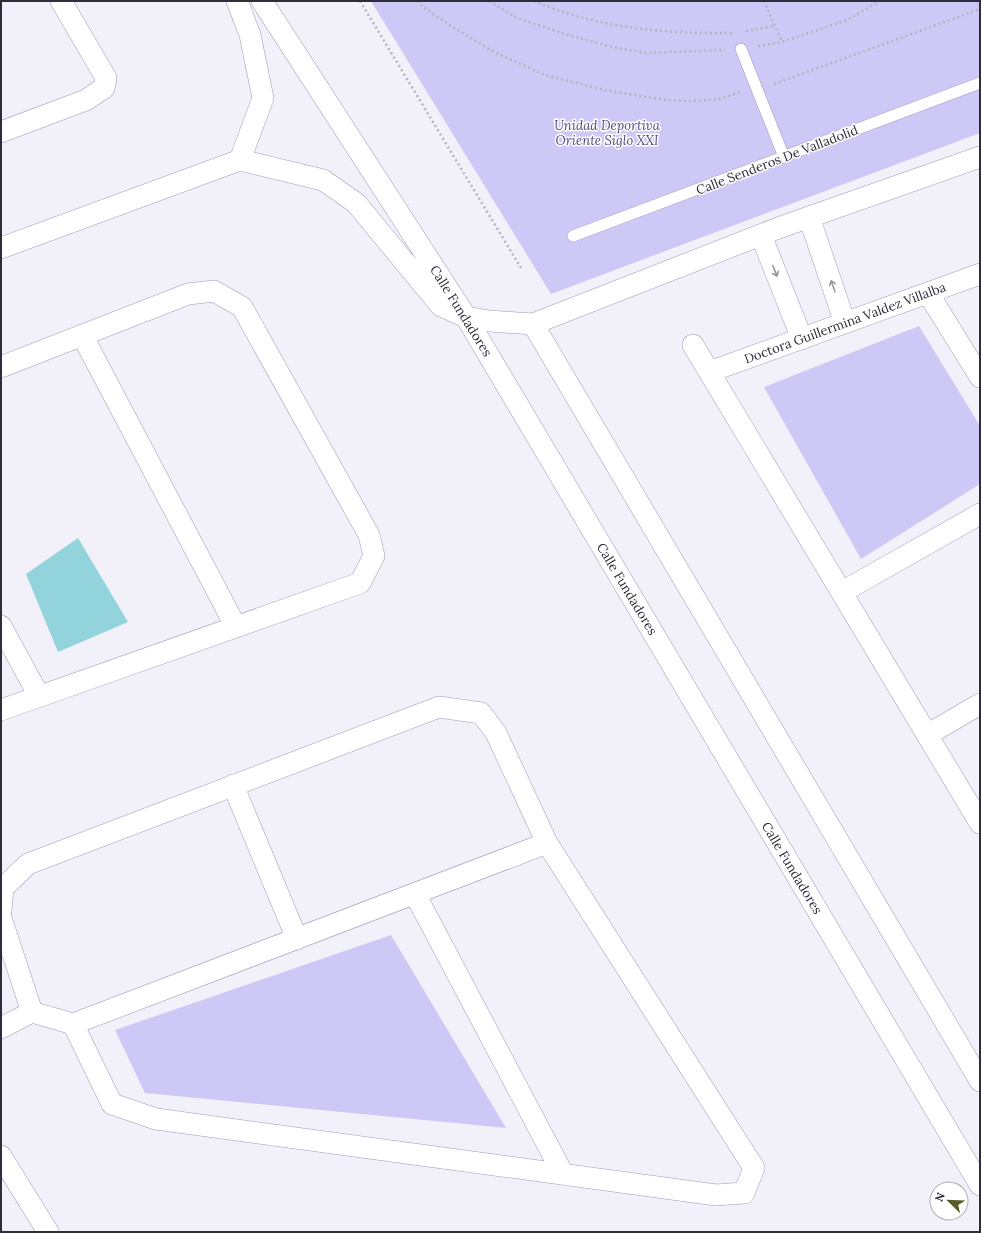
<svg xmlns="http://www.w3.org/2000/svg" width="981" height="1233" font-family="Lora,serif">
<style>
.green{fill:#cdc8f5}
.water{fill:#92d3dc}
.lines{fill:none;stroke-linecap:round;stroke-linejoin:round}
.lane-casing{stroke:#9e9abc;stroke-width:12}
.street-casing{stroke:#9e9abc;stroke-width:22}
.path{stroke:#b5b4bd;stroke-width:2.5;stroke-dasharray:2 3;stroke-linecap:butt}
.lane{stroke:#fff;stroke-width:11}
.street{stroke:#fff;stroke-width:21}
.oneway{stroke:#97969d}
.labels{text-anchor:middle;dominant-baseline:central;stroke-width:3;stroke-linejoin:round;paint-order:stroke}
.park-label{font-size:13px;font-style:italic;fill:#544884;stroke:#fff}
.street-label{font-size:13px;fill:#2f2d3b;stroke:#fff}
</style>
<rect width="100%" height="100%" fill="#f2f1f9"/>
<!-- green -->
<path class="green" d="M371,1h609v132l-429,161z
M919,326l61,100v58l-119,75 -97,-172z
M391,935l115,193 -361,-35 -30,-63z"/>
<!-- water -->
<path class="water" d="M78,538l50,84 -70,30 -32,-78z"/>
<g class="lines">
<defs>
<path id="lane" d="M741,49l43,108
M573,236l407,-153"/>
<path id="street" d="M237,1l13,34 13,63 -23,62
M262,1l204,316 514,868
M1,132l85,-32 18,-12 2,-10 -45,-77
M809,217l36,106
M761,235l41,104
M1,248l239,-88 83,20 33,23 85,103 25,11 23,4 44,3 248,-97 199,-70
M928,293l52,84
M533,324l447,757
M82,335l154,292
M693,345l287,478
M1,367l187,-73 26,-3 28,16 127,228 5,21 -14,27 -359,127
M709,372l271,-98
M842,592l138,-78
M1,626l38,70
M927,735l53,-31
M233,785l64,154
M415,894l148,280
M1,910l2,-22 25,-24 411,-157 42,6 15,20 51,110 207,325 -10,25 -28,2 -560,-76 -44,-15 -39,-80
M1,918l31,94
M1,1028l31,-16 41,12 474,-181
M1,1156l47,76"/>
</defs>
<!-- lane casing -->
<use href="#lane" class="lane-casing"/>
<!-- street casing -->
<use href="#street" class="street-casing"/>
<!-- path -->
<path class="path" d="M360,1l161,267
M417,1l9,8 22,15 46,28 51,23 60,15 60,10 26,1 29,-2 20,-7
M489,1l28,17 48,16 43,12 37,7 80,-3
M534,1c62,27 131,33 199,32
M764,1l18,41
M746,31l28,-5
M758,46l24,-4 65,-22 33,-19
M774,84l206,-75"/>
<!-- lane -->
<use href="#lane" class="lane"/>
<!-- street -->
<use href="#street" class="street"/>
</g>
<!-- one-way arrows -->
<defs><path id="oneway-shaft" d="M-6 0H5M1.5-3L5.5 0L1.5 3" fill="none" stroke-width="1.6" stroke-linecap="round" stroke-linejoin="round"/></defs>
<g class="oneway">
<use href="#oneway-shaft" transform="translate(775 271) rotate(68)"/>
<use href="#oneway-shaft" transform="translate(833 286) rotate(-109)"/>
</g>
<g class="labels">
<!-- park labels -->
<g class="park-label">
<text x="607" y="125">Unidad Deportiva<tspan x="607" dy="15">Oriente Siglo XXI</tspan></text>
</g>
<!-- street labels -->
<g class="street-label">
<text transform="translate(777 160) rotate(-21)">Calle Senderos De Valladolid</text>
<text transform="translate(461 311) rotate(58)">Calle Fundadores</text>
<text transform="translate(845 323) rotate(-20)">Doctora Guillermina Valdez Villalba</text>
<text transform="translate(627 589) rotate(59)">Calle Fundadores</text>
<text transform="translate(792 868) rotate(59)">Calle Fundadores</text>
</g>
</g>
<!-- border -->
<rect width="981" height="1233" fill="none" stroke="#2f2d3b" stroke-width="4"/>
<!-- north arrow -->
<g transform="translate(949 1201) rotate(293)"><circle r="19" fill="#ffffff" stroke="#acabb1"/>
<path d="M0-3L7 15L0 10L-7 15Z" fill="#595b29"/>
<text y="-6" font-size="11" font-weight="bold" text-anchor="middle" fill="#2f2d3b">N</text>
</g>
</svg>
